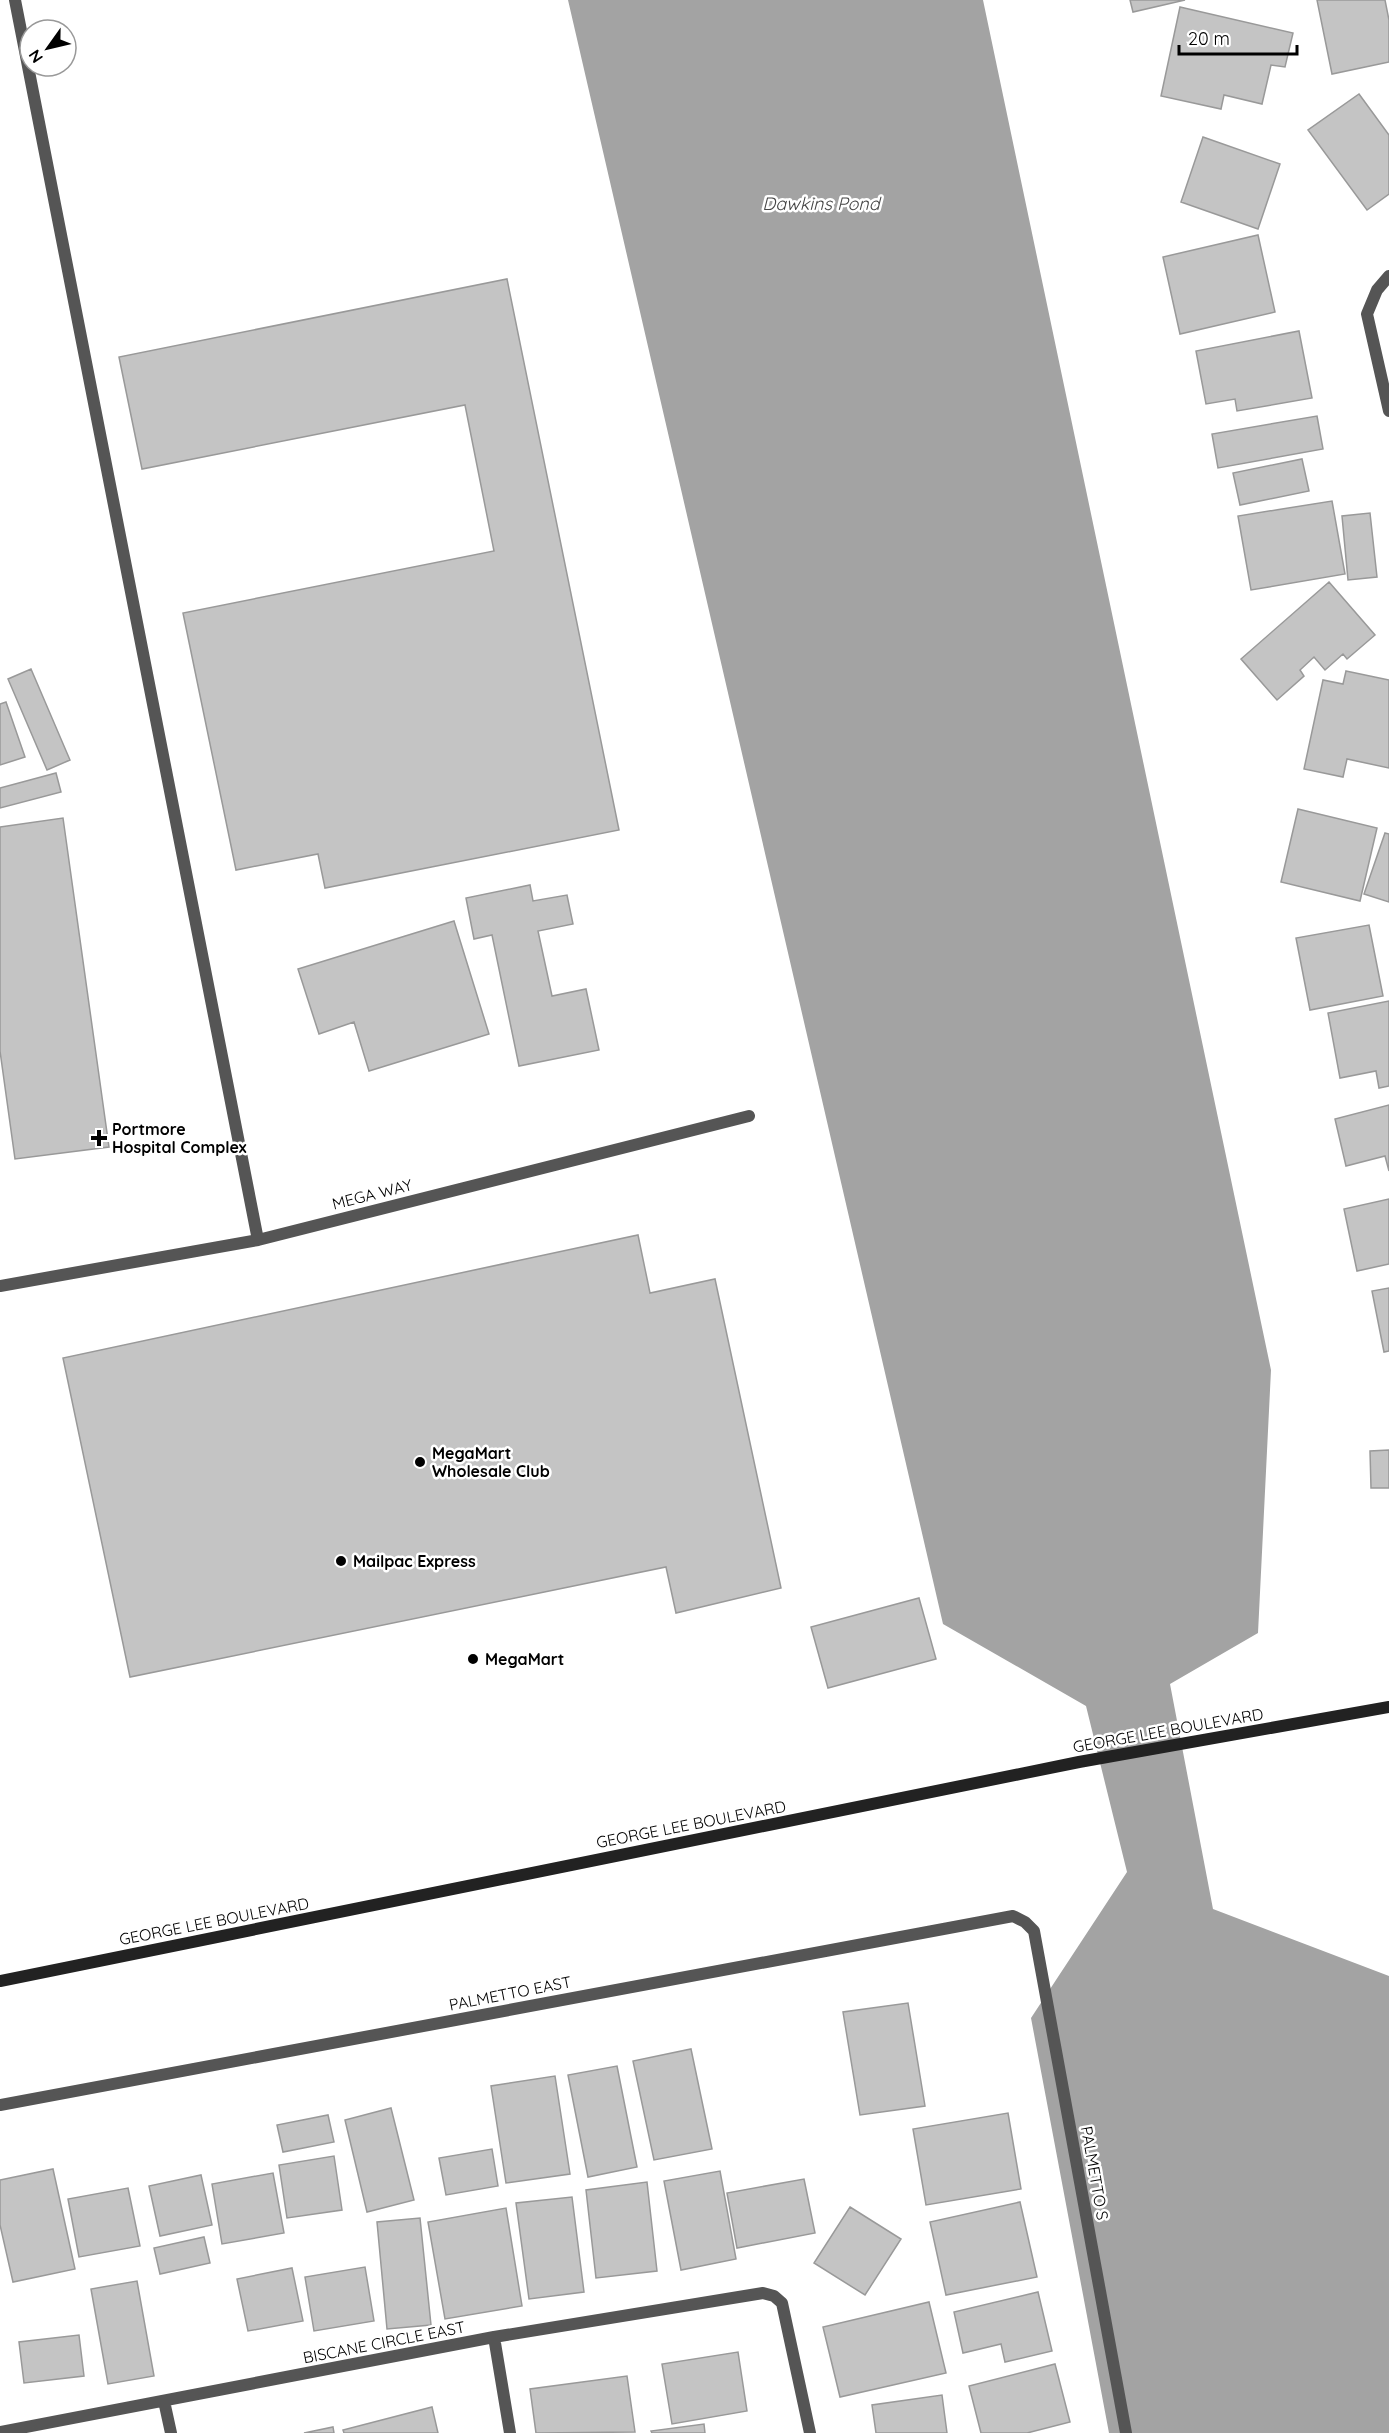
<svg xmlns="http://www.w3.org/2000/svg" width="1389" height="2433" font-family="Quicksand,sans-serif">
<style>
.water{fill:#a3a3a3}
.building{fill:#c4c4c4;stroke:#999;stroke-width:1.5}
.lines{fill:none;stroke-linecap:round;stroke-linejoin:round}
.street{stroke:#555;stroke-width:12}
.secondary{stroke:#222;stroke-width:12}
.poi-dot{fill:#000;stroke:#fff;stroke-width:2}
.labels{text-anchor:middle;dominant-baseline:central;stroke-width:5;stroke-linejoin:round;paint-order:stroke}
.poi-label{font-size:16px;font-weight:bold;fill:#000;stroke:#fff;text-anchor:start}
.street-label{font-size:16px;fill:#000;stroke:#fff}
.water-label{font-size:18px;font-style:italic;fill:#444;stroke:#fff}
</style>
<rect width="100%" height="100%" fill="#fff"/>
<!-- water -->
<path class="water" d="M568,0h415l288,1370 -13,263 -88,51 43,225 176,67v457h-280l-78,-415 96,-146 -41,-166 -143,-82z"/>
<!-- building -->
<path class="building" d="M1130,0h55l-52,12z
M1317,0h68l4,20v42l-57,12z
M1180,7l113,26 -8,34 -14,-2 -9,39 -38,-9 -3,14 -60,-13z
M1359,94l30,41v59l-22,16 -59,-80z
M1203,137l77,27 -22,65 -77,-27z
M1258,235l17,77 -95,22 -17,-77z
M507,279l112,551 -294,58 -7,-34 -82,16 -53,-257 311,-62 -29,-146 -323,64 -23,-112z
M1299,331l13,67 -75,13 -2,-12 -29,5 -10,-53z
M1317,416l6,33 -105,19 -6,-34z
M1302,459l7,32 -69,14 -7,-32z
M1332,501l13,73 -94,16 -13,-74z
M1370,513l7,64 -29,3 -6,-64z
M1329,582l46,53 -28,24 -4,-5 -18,16 -11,-13 -14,13 4,6 -27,24 -36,-41z
M31,669l39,91 -23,10 -39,-91z
M1346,671l43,9v88l-42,-9 -4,18 -39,-8 19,-89 20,4z
M6,702l19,55 -25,8v-61z
M56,773l5,19 -61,16v-20z
M1298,809l79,19 -17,73 -79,-19z
M63,818l46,329 -94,12 -15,-108v-224z
M1385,833l4,1v68l-25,-8z
M530,885l3,16 34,-6 6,29 -35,7 14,65 34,-7 13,61 -80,16 -27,-131 -18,4 -8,-41z
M454,921l35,113 -120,37 -15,-49 -35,12 -21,-65z
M1369,925l14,71 -73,14 -14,-72z
M1389,1001v85l-10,2 -3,-17 -36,7 -12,-65z
M1389,1105v66l-4,-15 -39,10 -11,-47z
M1389,1199v65l-32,7 -13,-62z
M638,1235l12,58 65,-14 66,309 -105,25 -10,-46 -536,110 -67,-319z
M1389,1288v63l-5,1 -12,-61z
M1389,1450v38h-18l-1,-37z
M919,1598l17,61 -108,29 -17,-61z
M908,2003l17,103 -65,9 -17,-103z
M691,2049l21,100 -58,11 -21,-99z
M617,2066l20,101 -49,10 -20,-102z
M555,2076l15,98 -64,9 -15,-97z
M391,2108l23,92 -47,12 -22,-92z
M1008,2113l13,76 -95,16 -13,-76z
M328,2115l6,27 -51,10 -6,-27z
M492,2149l6,37 -52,9 -7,-37z
M334,2156l8,54 -55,8 -8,-53z
M53,2169l22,100 -62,13 -13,-57v-45z
M720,2171l16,88 -55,11 -17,-89z
M273,2173l11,60 -62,11 -10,-60z
M201,2175l11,50 -52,11 -11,-50z
M804,2179l11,54 -78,15 -10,-55z
M647,2182l10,89 -61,7 -10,-88z
M128,2188l12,58 -61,11 -11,-58z
M572,2197l12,95 -55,7 -13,-96z
M1020,2202l17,75 -91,18 -16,-73z
M850,2207l51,32 -36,56 -51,-32z
M506,2208l16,98 -77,13 -17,-97z
M420,2218l11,107 -44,4 -10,-107z
M204,2237l6,26 -50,11 -6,-26z
M365,2267l9,54 -60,10 -9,-54z
M292,2268l11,53 -55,10 -11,-52z
M137,2281l17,95 -46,8 -17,-95z
M1038,2292l14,59 -47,11 -4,-18 -38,9 -9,-41z
M929,2302l17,71 -106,24 -17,-70z
M79,2335l5,41 -60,7 -5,-41z
M738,2352l9,59 -75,13 -10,-60z
M1055,2364l15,58 -43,11h-46l-12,-47z
M627,2376l8,56 -99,1 -6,-44z
M942,2395l5,38h-71l-4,-28z
M432,2407l6,26h-94l-1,-3z
M704,2424l1,9h-53l-1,-2z
M333,2427l1,6h-30z"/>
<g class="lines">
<!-- street -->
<path class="street" d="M15,0l243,1240
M1389,276l-12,14 -10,24 22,97
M0,1286l258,-46 491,-124
M0,2105l1013,-189 12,6 9,9 92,502
M494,2337l16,96
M164,2401l7,32
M0,2432l494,-95 269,-44 11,3 8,7 28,130"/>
<!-- secondary -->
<path class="secondary" d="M0,1981l1079,-219 310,-55"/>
</g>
<!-- markers -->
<g class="poi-dot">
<path d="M96 1129h6v6h6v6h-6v6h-6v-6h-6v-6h6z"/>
<circle cx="420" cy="1462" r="6"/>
<circle cx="341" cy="1561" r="6"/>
<circle cx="473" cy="1659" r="6"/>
</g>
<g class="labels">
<!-- poi labels -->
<g class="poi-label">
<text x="112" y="1129">Portmore<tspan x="112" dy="18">Hospital Complex</tspan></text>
<text x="432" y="1453">MegaMart<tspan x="432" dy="18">Wholesale Club</tspan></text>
<text x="353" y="1561">Mailpac Express</text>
<text x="485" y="1659">MegaMart</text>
</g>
<!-- street labels -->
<g class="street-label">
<text transform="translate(372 1194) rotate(-14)">MEGA WAY</text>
<text transform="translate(1168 1730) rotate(-10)">GEORGE LEE BOULEVARD</text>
<text transform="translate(691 1824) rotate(-11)">GEORGE LEE BOULEVARD</text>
<text transform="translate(214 1921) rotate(-11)">GEORGE LEE BOULEVARD</text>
<text transform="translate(510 1993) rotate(-11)">PALMETTO EAST</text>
<text transform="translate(1095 2173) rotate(80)">PALMETTO S</text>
<text transform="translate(384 2342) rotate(-11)">BISCANE CIRCLE EAST</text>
</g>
<!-- water labels -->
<g class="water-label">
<text x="821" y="203">Dawkins Pond</text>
</g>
</g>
<!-- north arrow -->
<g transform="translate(48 48) rotate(236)"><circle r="28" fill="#ffffff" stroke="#999999" stroke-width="1.5"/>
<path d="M0-4.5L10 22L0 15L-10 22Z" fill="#000000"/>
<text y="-9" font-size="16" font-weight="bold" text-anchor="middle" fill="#000000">N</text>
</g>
<!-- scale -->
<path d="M1179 45v9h118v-9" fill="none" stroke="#000000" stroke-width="3"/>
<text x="1188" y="45" font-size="18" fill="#000000" stroke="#ffffff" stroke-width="4.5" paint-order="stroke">20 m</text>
</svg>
